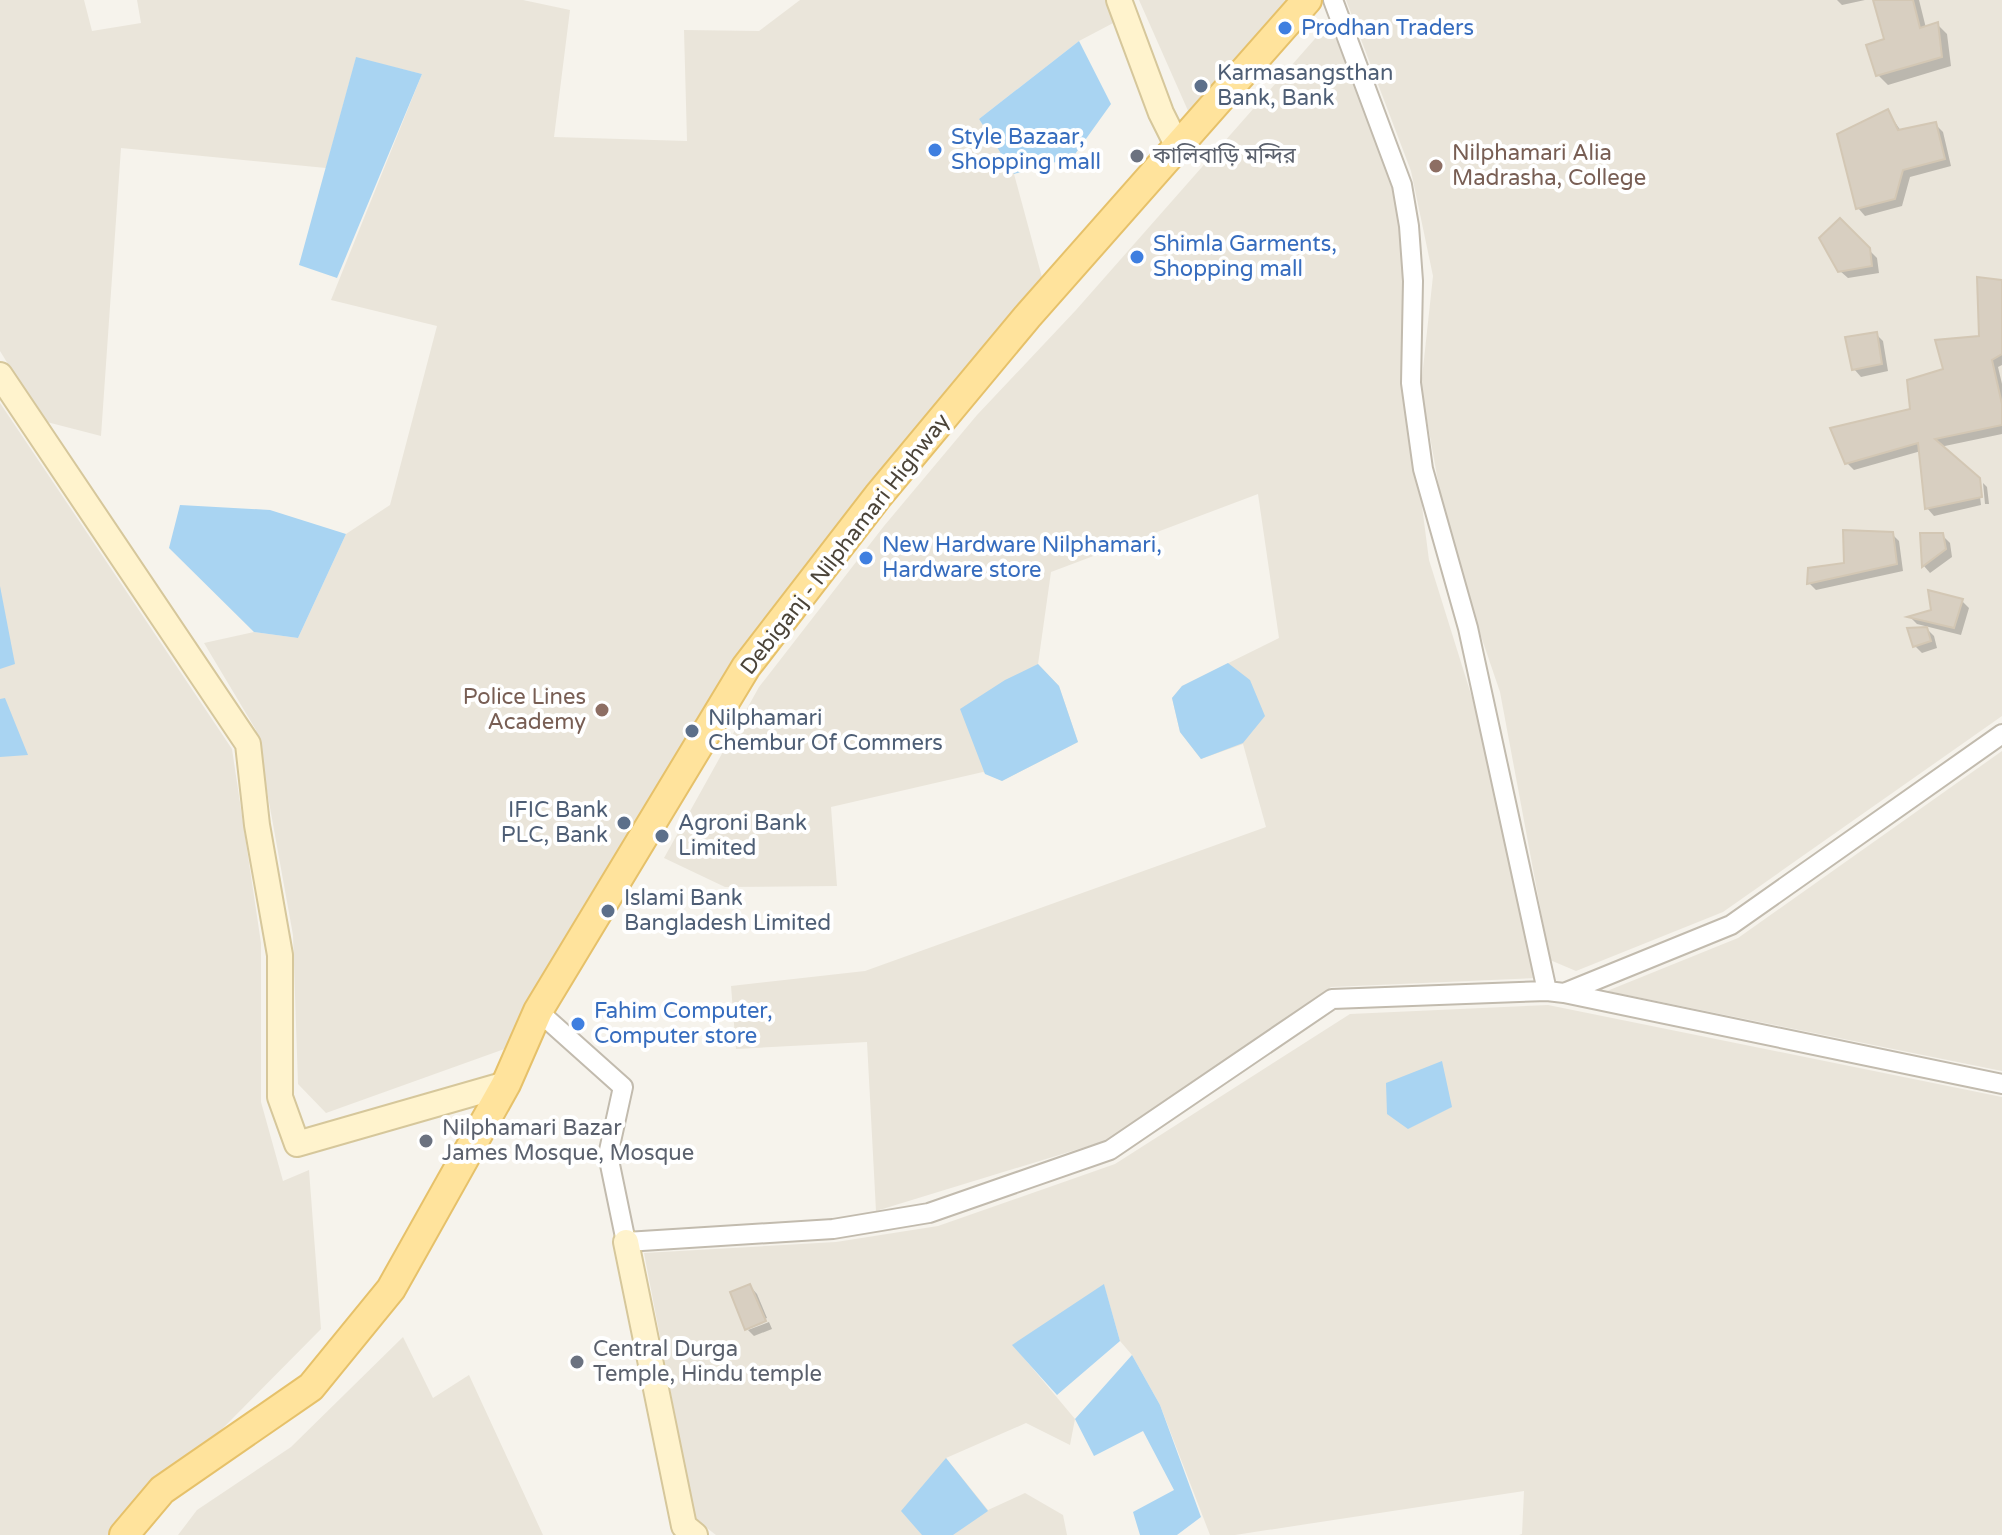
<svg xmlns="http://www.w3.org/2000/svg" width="2002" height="1535" font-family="'Varela Round','Noto Sans Bengali',sans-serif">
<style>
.residential{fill:#eae5da}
.water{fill:#a9d4f2}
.shadow{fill:#0003}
.building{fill:#d8cfc1;stroke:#d3c7b4;stroke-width:2}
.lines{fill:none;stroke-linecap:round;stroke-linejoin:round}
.street-casing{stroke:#c2bbae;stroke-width:22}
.secondary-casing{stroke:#d6c79b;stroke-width:28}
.primary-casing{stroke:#e6c16a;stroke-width:32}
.street{stroke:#fff;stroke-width:18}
.secondary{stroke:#fff3cd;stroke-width:24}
.primary{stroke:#ffe39c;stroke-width:28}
.shop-dot{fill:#3f7fe0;stroke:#fff;stroke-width:3}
.service-dot{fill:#5c6f8a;stroke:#fff;stroke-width:3}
.worship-dot{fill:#6b7280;stroke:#fff;stroke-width:3}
.education-dot{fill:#8d6e63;stroke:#fff;stroke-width:3}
.labels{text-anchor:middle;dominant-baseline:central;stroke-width:8;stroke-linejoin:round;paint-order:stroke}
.shop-label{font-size:22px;fill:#366cbe;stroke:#fff;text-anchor:start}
.service-label{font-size:22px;fill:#4e5e75;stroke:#fff;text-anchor:start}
.education-label{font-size:22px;fill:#785e54;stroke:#fff;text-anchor:start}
.worship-label{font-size:22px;fill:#5b616d;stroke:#fff;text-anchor:start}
.street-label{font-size:22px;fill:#4b4439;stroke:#fff}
</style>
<rect width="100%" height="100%" fill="#f6f3ec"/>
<!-- residential -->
<path class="residential" d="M0,0h84l8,31 49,-8 -4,-23h386l47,10 -16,127 133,4 -3,-111 75,1 41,-31h308l9,21 -38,20 -100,78 35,55 35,129 -184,203 -355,541 -184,66 -28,-29 -5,-149 -37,-205 -52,-87 50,-11 44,6 48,-104 44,-29 47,-179 -106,-26 91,-226 -66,-16 -30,110 -205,-20 -20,288 -58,-15 -43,-70z
M1139,0h157l-107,113z
M1346,0h656v716l-279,196 -147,59 -26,-11 -50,-268 -51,-150 -28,-155 12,-111 -22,-105z
M1328,24l27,53 42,114 10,95 -4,74 26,200 60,192 48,226 -206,9 -223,153 -232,71 -9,-169 -131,7 -5,-63 134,-15 401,-144 -23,-83 -42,15 -21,-27 -8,-34 10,-12 97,-48 -21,-144 -207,78 -13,92 21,22 19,56 -76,39 -19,-9 -152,35 6,79 -112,1 -61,-29 95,-171 125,-161 93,-111 99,-105z
M0,403l232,346 29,194v159l22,79 26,-11 12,159 -182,184 -13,22h-126z
M2002,751v320l-395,-80 131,-53z
M1548,1005l454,92v438h-483l3,-1 2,-43 -289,44h-25l-50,-130 -28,-50 -12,-14 -16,-56 -91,60 62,74 -5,26 -44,-22 -80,35 42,52 37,-17 38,22 4,20h-351l-21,-16 -51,-266 192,-11 102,-16 177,-62 235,-150z
M403,1337l30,61 36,-23 74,160h-365l19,-25 94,-63z"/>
<!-- water -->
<path class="water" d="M1079,41l32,63 -38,53 -59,17 -35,-55z
M356,57l66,17 -85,204 -38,-13z
M180,505l90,5 76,24 -48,104 -44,-6 -85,-84z
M0,586l15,78 -15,5z
M1228,663l22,17 15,36 -22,27 -42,16 -21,-27 -8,-34 10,-12z
M1038,664l21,22 19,56 -76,39 -17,-7 -25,-65 45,-29z
M5,698l23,57 -28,2v-58z
M1442,1061l10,46 -44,22 -21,-15 -1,-31z
M1104,1284l16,57 -63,54 -45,-50z
M1132,1355l28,50 41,112 -24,18h-37l-7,-23 41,-22 -31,-59 -49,25 -19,-37z
M946,1458l42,53 -35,24h-31l-21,-24z"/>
<!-- shadow -->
<path class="shadow" d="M1837,0h28l-23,5z
M1875,0h44l7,28 11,-4 10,10 4,32 -63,19 -10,-10 8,-35z
M1888,112l13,19 34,-7 8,8 8,34 -41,11 -8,29 -37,10 -7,-8z
M1840,221l37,37 2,15 -31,5 -8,-7z
M2002,282v83l-4,2 4,17v50l-62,13 38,32 3,26 -47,11 -7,-8 -6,-57 -67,19 -7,-7 65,-52 34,-40 35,-33z
M1876,334l7,7 5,30 -27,6 -7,-8z
M1983,483l4,4 2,17h-4z
M1892,534l7,7 4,30 -87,19 -7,-7 37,-18z
M1922,535h20l8,8 2,14 -22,16 -6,-7z
M1962,601l7,7 -8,27 -44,-11 -6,-6z
M1927,629l7,7 3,12 -15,5 -7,-7z
M750,1286l7,8 10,24 -20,8v3z
M769,1322l3,7 -18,7 -6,-6z"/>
<!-- building -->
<path class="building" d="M1873,0h40l7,28 18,-6 4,35 -66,19 -10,-31 18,-6z
M1888,109l10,21 38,-8 9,37 -42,11 -8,29 -39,10 -19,-75z
M1840,218l30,30 2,18 -34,6 -19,-34z
M1977,277l25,3v74l-10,6 10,44v21l-67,14 45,39 2,19 -57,12 -7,-66 -73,21 -15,-36 80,-19 -3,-29 36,-11 -8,-29 44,-4z
M1877,332l5,32 -30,6 -7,-33z
M1843,530l50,2 4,32 -90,20 1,-16 36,-5z
M1920,533h23l3,16 -24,18z
M1928,590l35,9 -9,29 -47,-11 24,-7z
M1927,627l4,14 -18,6 -6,-19z
M750,1284l16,37 -21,9 -15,-38z"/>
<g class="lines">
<defs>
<path id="street" d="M1333,0l69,185 7,41 4,55 -2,102 12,86 45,159 79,363
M1564,993l167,-68 271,-191
M538,1011l85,76 -15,68 18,87 207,-13 96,-16 181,-63 222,-151 215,-8 17,2 438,91"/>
<path id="secondary" d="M1119,0l42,113 16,32
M0,375l248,369 9,81 23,130v142l17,47 209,-60
M626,1242l58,284 11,9"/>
<path id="primary" d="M124,1535l38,-45 149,-103 80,-98 115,-205 32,-73 208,-344 132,-171 149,-179 280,-317"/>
</defs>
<!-- street casing -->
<use href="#street" class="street-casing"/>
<!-- secondary casing -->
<use href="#secondary" class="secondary-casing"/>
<!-- primary casing -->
<use href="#primary" class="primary-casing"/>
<!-- street -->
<use href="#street" class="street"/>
<!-- secondary -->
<use href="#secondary" class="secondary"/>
<!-- primary -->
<use href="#primary" class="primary"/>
</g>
<!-- markers -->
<g class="shop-dot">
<circle cx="1285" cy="28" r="8"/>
<circle cx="935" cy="150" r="8"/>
<circle cx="1137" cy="257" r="8"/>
<circle cx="866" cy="558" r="8"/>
<circle cx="578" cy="1024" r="8"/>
</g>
<g class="service-dot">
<circle cx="1201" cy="86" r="8"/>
<circle cx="692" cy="731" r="8"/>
<circle cx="624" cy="823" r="8"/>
<circle cx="662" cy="836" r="8"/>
<circle cx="608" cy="911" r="8"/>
</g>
<g class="worship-dot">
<circle cx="1137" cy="156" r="8"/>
<circle cx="426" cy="1141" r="8"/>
<circle cx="577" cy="1362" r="8"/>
</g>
<g class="education-dot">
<circle cx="1436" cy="166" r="8"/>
<circle cx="602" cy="710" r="8"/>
</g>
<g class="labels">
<!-- shop labels -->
<g class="shop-label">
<text x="1301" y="28">Prodhan Traders</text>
<text x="951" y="137">Style Bazaar,<tspan x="951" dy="25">Shopping mall</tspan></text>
<text x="1153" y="244">Shimla Garments,<tspan x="1153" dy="25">Shopping mall</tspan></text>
<text x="882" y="545">New Hardware Nilphamari,<tspan x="882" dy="25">Hardware store</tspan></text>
<text x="594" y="1011">Fahim Computer,<tspan x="594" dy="25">Computer store</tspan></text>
</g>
<!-- service labels -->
<g class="service-label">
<text x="1217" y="73">Karmasangsthan<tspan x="1217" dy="25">Bank, Bank</tspan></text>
<text x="708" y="718">Nilphamari<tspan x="708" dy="25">Chembur Of Commers</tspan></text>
<text x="608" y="810" text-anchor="end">IFIC Bank<tspan x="608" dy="25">PLC, Bank</tspan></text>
<text x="678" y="823">Agroni Bank<tspan x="678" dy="25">Limited</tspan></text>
<text x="624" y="898">Islami Bank<tspan x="624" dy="25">Bangladesh Limited</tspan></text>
</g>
<!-- education labels -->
<g class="education-label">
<text x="1452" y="153">Nilphamari Alia<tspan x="1452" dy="25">Madrasha, College</tspan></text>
<text x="586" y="697" text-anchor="end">Police Lines<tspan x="586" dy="25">Academy</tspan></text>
</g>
<!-- worship labels -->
<g class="worship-label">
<text x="1153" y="156">কালিবাড়ি মন্দির</text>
<text x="442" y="1128">Nilphamari Bazar<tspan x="442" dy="25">James Mosque, Mosque</tspan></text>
<text x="593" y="1349">Central Durga<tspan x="593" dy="25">Temple, Hindu temple</tspan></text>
</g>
<!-- street labels -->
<g class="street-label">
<text transform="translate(845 544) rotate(-52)">Debiganj - Nilphamari Highway</text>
</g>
</g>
</svg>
